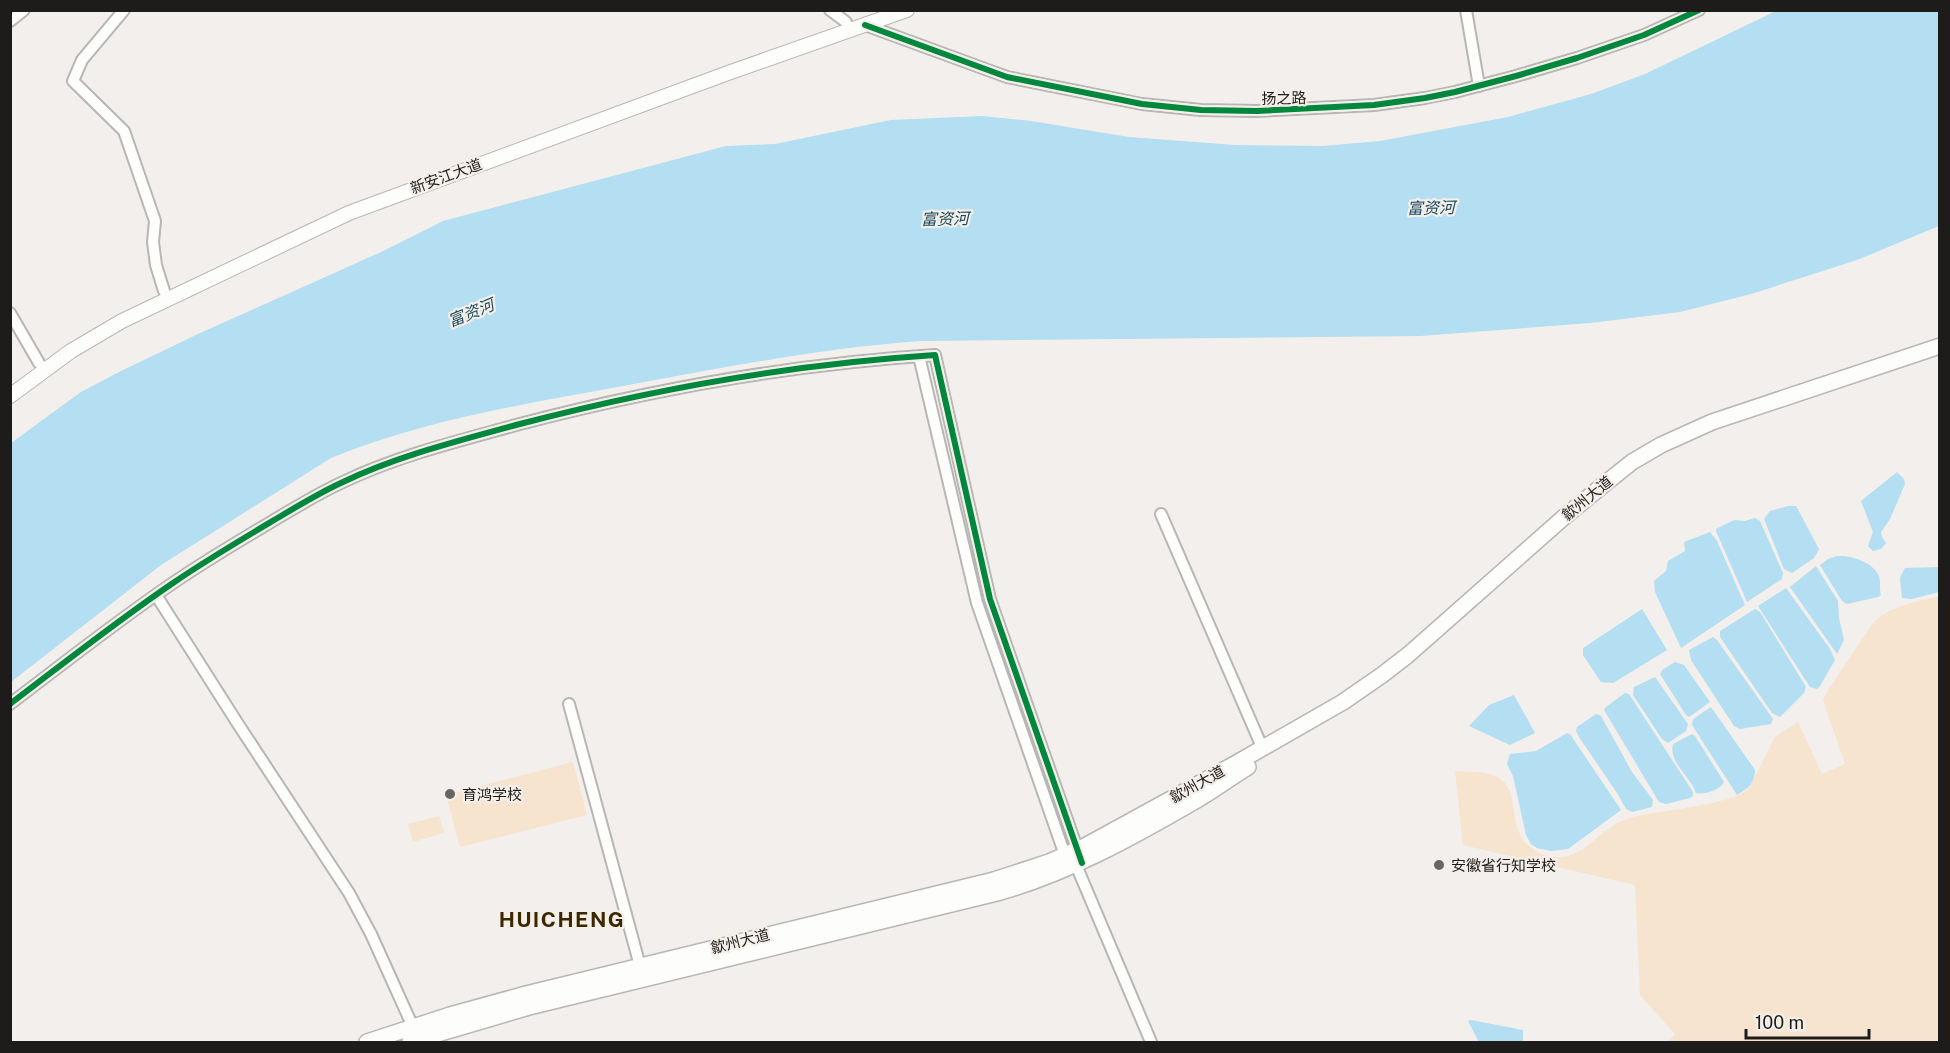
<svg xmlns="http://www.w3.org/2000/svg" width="1950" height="1053" font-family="'Public Sans','Noto Sans SC',sans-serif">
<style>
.green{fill:#f6e4cf}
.water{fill:#b4def1}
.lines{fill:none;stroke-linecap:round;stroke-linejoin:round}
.minor-casing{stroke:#b8b6b4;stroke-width:14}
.major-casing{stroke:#b8b6b4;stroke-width:16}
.highway-casing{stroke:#b8b6b4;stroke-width:18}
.minor{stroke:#fdfdfc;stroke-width:10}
.major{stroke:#fdfdfc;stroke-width:14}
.highway{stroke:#fdfdfc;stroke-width:15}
.cycleway-casing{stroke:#f5efe9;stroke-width:10}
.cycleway{stroke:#00873e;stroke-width:6}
.poi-dot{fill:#686664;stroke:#f5efe9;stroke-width:2}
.labels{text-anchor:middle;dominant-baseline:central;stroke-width:4.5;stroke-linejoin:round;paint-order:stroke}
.street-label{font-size:15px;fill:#1e1c1a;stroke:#f5efe9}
.poi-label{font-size:15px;fill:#1e1c1a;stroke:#f5efe9;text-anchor:start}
.water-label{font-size:16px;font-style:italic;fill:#18495e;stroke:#f5efe9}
.district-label{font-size:21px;font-weight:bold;letter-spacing:1.5px;fill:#3b2800;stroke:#f5efe9}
</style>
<rect width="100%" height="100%" fill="#f2efec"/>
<!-- green -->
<path class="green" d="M1939,596v446h-271l7,-8 -35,-39 -5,-110 -172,-40 -8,-74c12,1 26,0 37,4 35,10 8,58 46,77 41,20 56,-22 89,-33 26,-9 109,-13 123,-32l25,-50 23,-15 24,52 23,-10 -22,-64 6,-11 44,-66c18,-18 43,-21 66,-27z
M573,762l14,53 -127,32 -14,-52z
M439,816l5,17 -31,9 -5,-18z"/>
<!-- water -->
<path class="water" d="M1778,10l161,1v215l-82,34 -106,34 -71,18 -90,11 -170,13 -499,5c-100,7 -200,27 -298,45 -99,18 -198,34 -292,72l-170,107 -150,117v-239l70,-51 38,-20 79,-38 183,-82 62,-31 283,-75 49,-2 116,-24 91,-4 49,5 98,16 106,8 87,1 58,-5 128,-24 83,-23 54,-20z
M1897,472l7,7 1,5 -15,35 -9,13 1,5 4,6 -5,6 -8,2 -5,-5 5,-14 -12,-31z
M1788,506h8l23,43 -5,9 -22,15 -8,-4 -20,-50 6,-8z
M1755,518l5,3 23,52 -1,6 -35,23 -31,-71v-2l18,-9 11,1z
M1710,532l7,9 28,64 -64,43 -26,-56 -1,-11 12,-10 2,-10 17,-10 -1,-9z
M1837,556c14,-1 36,6 42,20 2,6 0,13 2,19l-3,2 -31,7 -5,-3 -22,-36 8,-6z
M1816,566l22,35 1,17 5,22 -7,14 -47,-67z
M1939,567v25l-27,7 -10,-1 -2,-20 5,-10z
M1786,588l44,61 5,11 -15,26 -3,3 -7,-2 -52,-81z
M1642,609l25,41 -54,33 -12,-1 -18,-27v-7z
M1755,609l5,3 46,75 -2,6 -24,24 -8,-4 -52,-76v-6z
M1713,637l4,3 56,79 -2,5 -31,5 -6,-3 -43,-66 -2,-10z
M1675,662l9,3 26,37 -21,15 -3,-2 -26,-41 2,-4z
M1655,677l33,47 -2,7 -18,12 -6,-4 -29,-44 1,-8z
M1625,693l4,1 64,98v4l-3,2 -24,6 -7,-2 -55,-92 2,-3z
M1514,695l21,38 -25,12 -41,-19 20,-21z
M1711,707l44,63c0,14 -7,18 -18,25l-45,-70 1,-6z
M1596,714l5,2 31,56 21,28 -1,7 -20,5 -6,-3 -9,-16 -38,-56 -3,-6 1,-4z
M1567,733l3,1 51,76 -53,39 -17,2 -14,-3 -6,-4 -5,-9 -13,-59 -6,-12 3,-10 26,-3z
M1692,734l3,2 29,46c-4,8 -19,13 -28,11 -5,-16 -28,-31 -23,-49z
M1471,1020l52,10v12h-44l-11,-21z"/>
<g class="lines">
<defs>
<path id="minor" d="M124,10l-42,50 -9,21 51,50 31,90 -2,21 3,23 8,26
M830,10l16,12
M1466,10l13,76
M10,21l14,-11
M865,25l142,52 135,27 59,6 56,1 117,-6 51,-7 30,-6 61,-16 61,-18 67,-23 55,-25
M10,313l29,50
M919,356l58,247 90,258
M1161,514l101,233
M156,595l82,129 111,169 22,41 42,93
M10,704c54,-41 107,-83 163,-121 35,-24 71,-45 108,-67 20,-12 40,-24 62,-34 54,-26 115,-41 173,-57 137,-36 278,-61 419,-70l55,244 89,255
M569,704l71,262
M1076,865l75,177"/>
<path id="major" d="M10,396l61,-45 51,-30 227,-108 379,-140 179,-63"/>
<path id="highway" d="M367,1042l83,-27 76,-21 468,-114 55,-18 36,-16 148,-81 110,-63 39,-27 26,-20 155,-137 44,-36 25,-20 29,-17 51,-23 228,-76
M410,1042l119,-35 468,-114c72,-20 136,-56 200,-93 17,-10 33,-22 51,-33"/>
</defs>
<!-- minor casing -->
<use href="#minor" class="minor-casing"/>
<!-- major casing -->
<use href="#major" class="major-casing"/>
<!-- highway casing -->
<use href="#highway" class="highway-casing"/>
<!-- minor -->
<use href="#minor" class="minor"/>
<!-- major -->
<use href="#major" class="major"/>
<!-- highway -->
<use href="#highway" class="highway"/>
<defs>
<path id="cycleway" d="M865,25l142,52 135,27 59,6 56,1 117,-6 51,-7 30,-6 61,-16 61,-18 67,-23 55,-25
M10,704c54,-41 107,-83 163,-121 35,-24 71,-45 108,-67 20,-12 40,-24 62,-34 54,-26 115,-41 173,-57 137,-36 278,-61 419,-70l55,244 92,264"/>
</defs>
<!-- cycleway casing -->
<use href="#cycleway" class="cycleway-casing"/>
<!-- cycleway -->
<use href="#cycleway" class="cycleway"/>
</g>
<!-- markers -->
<g class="poi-dot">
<circle cx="450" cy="794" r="6"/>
<circle cx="1439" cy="865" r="6"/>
</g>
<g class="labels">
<!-- street labels -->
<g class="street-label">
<text transform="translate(1284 98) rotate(-1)">扬之路</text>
<text transform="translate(446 176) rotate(-20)">新安江大道</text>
<text transform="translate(1587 498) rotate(-39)">歙州大道</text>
<text transform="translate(1197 784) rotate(-29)">歙州大道</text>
<text transform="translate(740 941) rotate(-14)">歙州大道</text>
</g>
<!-- poi labels -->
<g class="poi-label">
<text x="462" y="794">育鸿学校</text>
<text x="1451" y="865">安徽省行知学校</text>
</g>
<!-- water labels -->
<g class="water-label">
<text transform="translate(1431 208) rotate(-1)">富资河</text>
<text transform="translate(945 219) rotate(-1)">富资河</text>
<text transform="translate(471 313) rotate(-22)">富资河</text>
</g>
<!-- district labels -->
<g class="district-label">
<text x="562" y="919">HUICHENG</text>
</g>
</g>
<!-- border -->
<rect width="1950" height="1053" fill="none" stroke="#1e1c1a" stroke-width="24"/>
<!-- scale -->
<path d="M1746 1029v9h123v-9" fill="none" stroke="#1e1c1a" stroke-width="3"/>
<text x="1755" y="1029" font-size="18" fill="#1e1c1a" stroke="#f5efe9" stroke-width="4.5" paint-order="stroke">100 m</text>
</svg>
